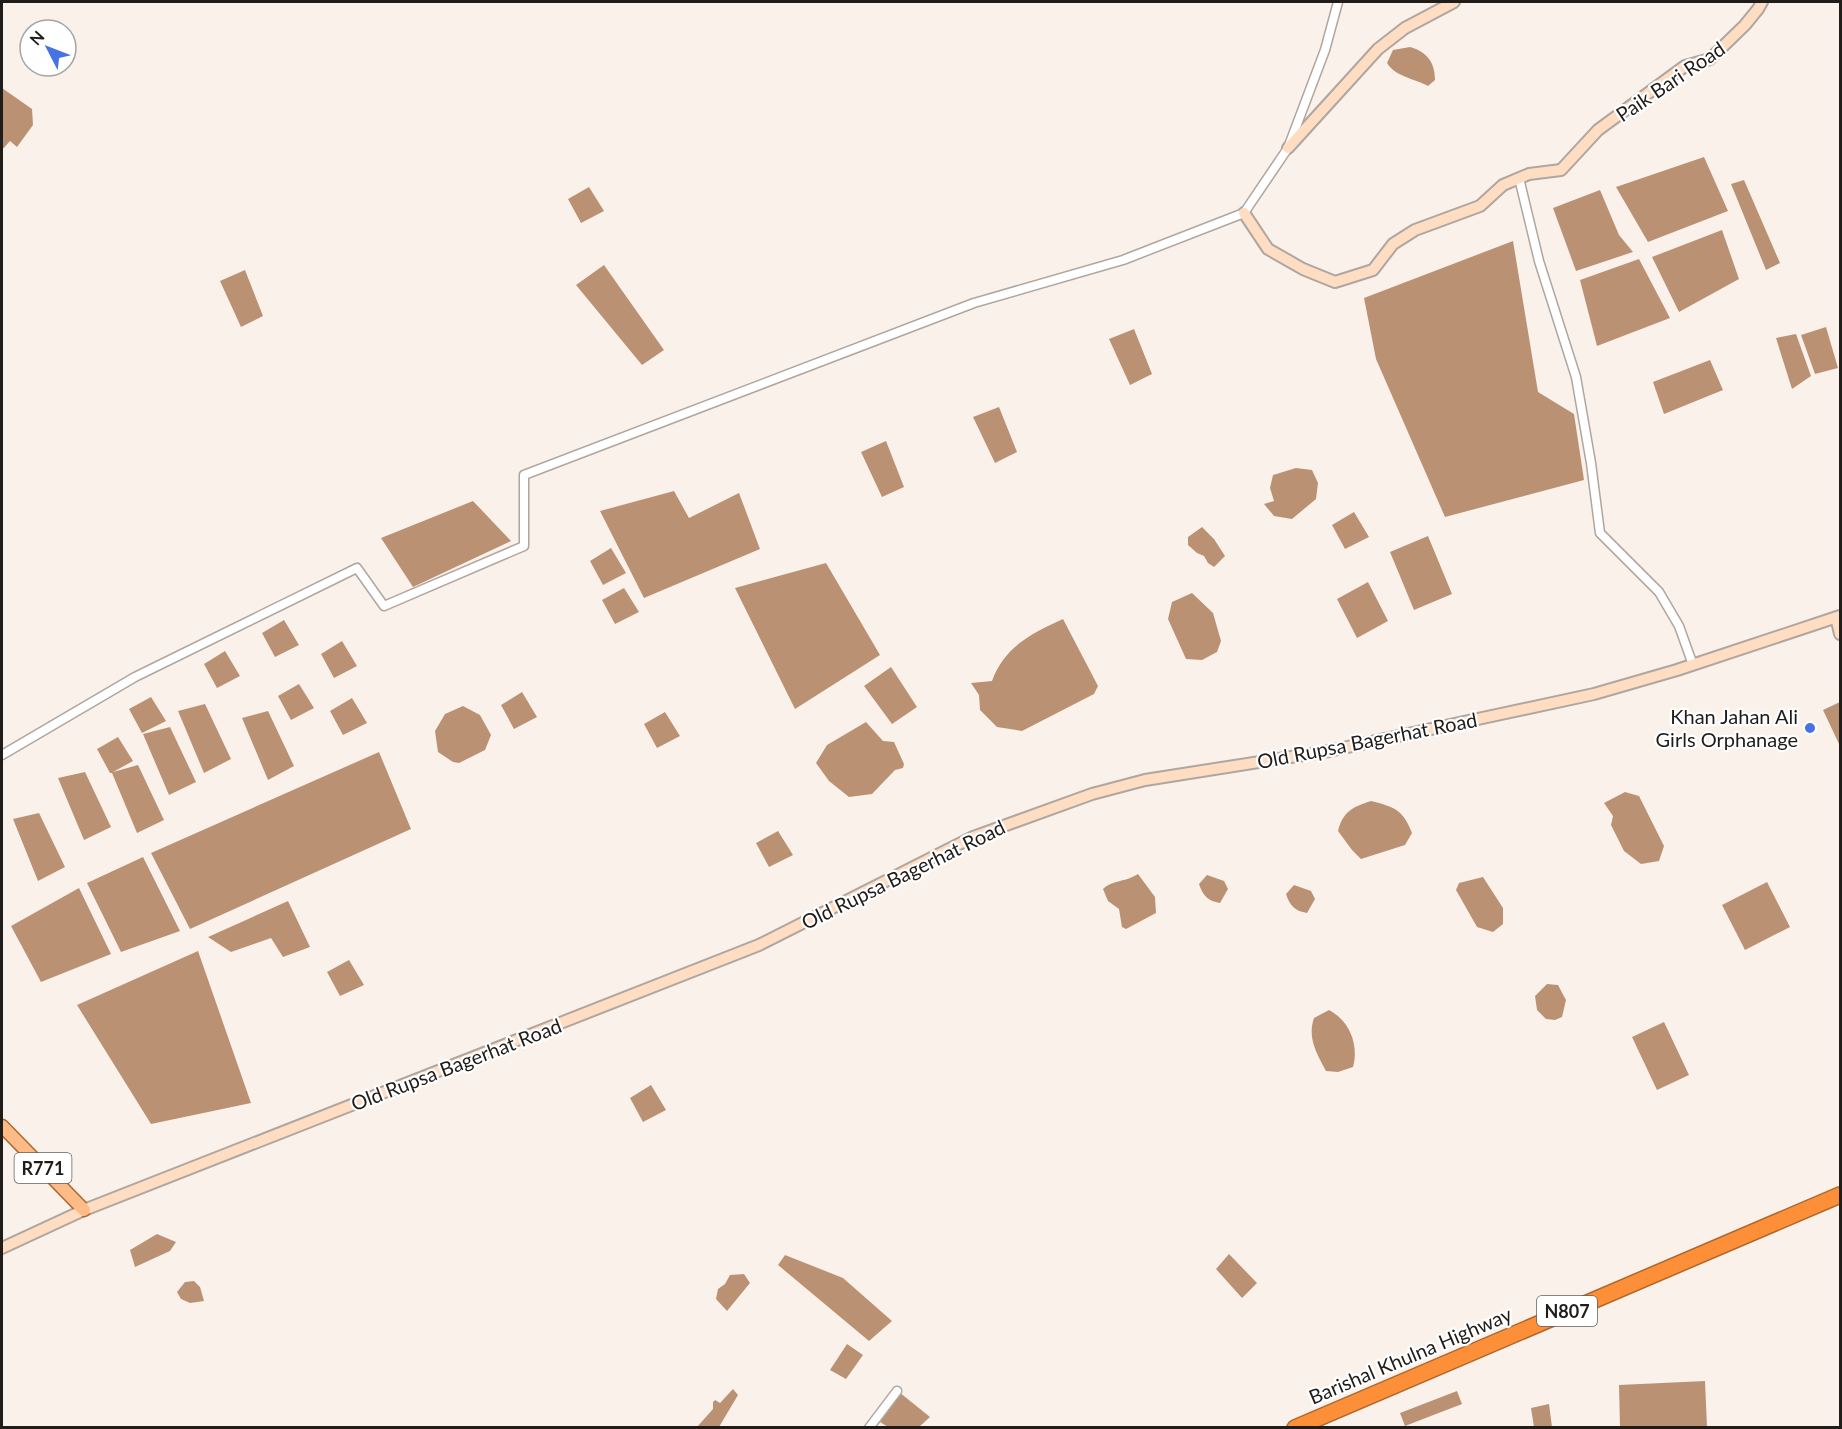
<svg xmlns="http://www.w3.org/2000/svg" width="1842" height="1429" font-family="Lato,sans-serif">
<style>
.water{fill:#bb9174}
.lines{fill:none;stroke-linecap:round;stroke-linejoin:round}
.street-casing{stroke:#afa6a0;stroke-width:11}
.secondary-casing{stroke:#afa6a0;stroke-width:14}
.primary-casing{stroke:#af672d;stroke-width:15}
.highway-casing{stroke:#af672d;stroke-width:18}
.street{stroke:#fff;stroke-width:8}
.secondary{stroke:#feddc3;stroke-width:10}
.primary{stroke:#fdbc87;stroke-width:12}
.highway{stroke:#fc8f37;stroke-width:15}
.poi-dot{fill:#4672e4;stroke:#fff;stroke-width:2}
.labels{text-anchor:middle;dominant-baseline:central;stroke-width:4.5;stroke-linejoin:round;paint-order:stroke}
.shield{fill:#fff;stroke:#62605f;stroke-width:1.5}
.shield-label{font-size:18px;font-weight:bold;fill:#1f1c1a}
.street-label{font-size:20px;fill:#1f1c1a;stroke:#fff}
.poi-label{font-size:20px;fill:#1f1c1a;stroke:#fff;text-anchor:end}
</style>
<rect width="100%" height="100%" fill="#fbf1eb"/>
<!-- water -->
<path class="water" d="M1410,47c17,5 25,15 25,33l-7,6c-15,-8 -32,-9 -41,-23l6,-13z
M2,88l30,21 1,16 -16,22 -7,-6 -8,9z
M1704,157l24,54 -80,31 -32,-55z
M1744,180l36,83 -14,7 -35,-86z
M589,187l15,24 -23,12 -13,-24z
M1600,190l19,45 14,17 -57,19 -23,-63z
M1722,230l17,49 -60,33 -27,-55z
M1513,241l25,151 36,22 10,66 -139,37 -69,-158 -12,-61z
M1639,259l31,59 -73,28 -17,-66z
M604,265l60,85 -22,15 -66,-80z
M245,270l18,46 -22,11 -21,-46z
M1826,327l12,41 -23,6 -14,-39z
M1134,329l18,45 -22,11 -21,-46z
M1796,334l15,42 -19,13 -16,-51z
M1710,360l13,30 -59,24 -11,-32z
M999,407l18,45 -22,11 -22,-46z
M886,441l18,46 -22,10 -21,-45z
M1296,468l16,2 6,13 -2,16 -24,20 -18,-3 -10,-12 10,-3 -4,-13 3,-13z
M674,491l15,27 50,-25 21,56 -116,49 -44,-87z
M473,501l38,40 -98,46 -32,-49z
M1354,512l15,25 -24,12 -13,-24z
M1202,527l12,12 11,17 -11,11 -6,-4 -4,-7 -7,-3 -9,-8v-8z
M1428,536l24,58 -38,16 -24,-58z
M611,548l15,25 -23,12 -13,-24z
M826,563l54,92 -85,54 -60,-121z
M1368,582l20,39 -31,17 -20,-39z
M624,588l15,24 -24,12 -13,-24z
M1192,593l21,20 8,28 -4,11 -15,8 -16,-1 -18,-40 4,-17z
M1063,619l35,67 -4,8 -72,37 -25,-4 -17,-17 -1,-15 -8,-12 21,-2c12,-34 40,-48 71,-62z
M284,620l15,25 -24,12 -13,-24z
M342,641l15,25 -23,12 -13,-24z
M225,651l15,25 -23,12 -13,-24z
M891,667l26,40 -25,17 -28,-38z
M299,684l15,24 -23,12 -13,-24z
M522,692l15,25 -23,12 -13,-24z
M151,697l15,24 -24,12 -13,-24z
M352,698l15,25 -24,12 -13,-24z
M1840,702v44l-17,-36z
M205,704l26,55 -27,14 -26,-62z
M463,706l17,9 11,20 -6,15 -26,13 -6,-1 -15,-10 -3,-21 10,-17z
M268,711l26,55 -26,14 -26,-62z
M665,712l15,24 -23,12 -13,-24z
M866,722l17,19 11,1 10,22 -1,4 -8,2 -23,24 -23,3 -20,-16 -13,-18 11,-18z
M170,727l26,55 -27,13 -26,-61z
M118,737l15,24 -20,11 25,-7 26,55 -27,13 -25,-60h-2l-13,-24z
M379,752l32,77 -221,100 -39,-76z
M85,772l26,55 -27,13 -26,-62z
M1625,792l14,4 25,50 -5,15 -18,3 -17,-13 -13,-26 2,-9 -9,-13z
M1371,801c23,6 32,8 41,32l-7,12 -44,14 -9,-9 -14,-19c5,-20 15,-24 33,-30z
M39,813l26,54 -27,14 -25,-62z
M778,831l15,24 -24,12 -13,-24z
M143,857l37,74 -59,21 -34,-69z
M1138,874l17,23 1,16 -30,16 -4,-2 -3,-18 -11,-8 -5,-12c11,-10 21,-6 35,-15z
M1207,875l17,6 4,8 -8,14c-12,-2 -17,-7 -21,-19z
M1483,877l20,31v16l-10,8 -16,-5 -21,-37 3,-7z
M1767,882l23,45 -45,23 -23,-45z
M1294,885l17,6 4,8 -8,14c-12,-2 -17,-7 -21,-19z
M79,888l32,66 -70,28 -30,-56z
M288,901l22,46 -27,10 -12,-19 -40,14 -23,-15z
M198,951l53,152 -100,21 -74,-119z
M349,960l15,25 -24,11 -13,-24z
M1547,984l11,1 8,15 -4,17 -7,3 -9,-1 -9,-9 -2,-14z
M1329,1010c21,11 30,35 24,57l-15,5 -12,-1c-9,-17 -19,-33 -12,-53z
M1664,1022l25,53 -32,15 -25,-53z
M651,1085l15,25 -23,12 -13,-24z
M157,1234l19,8 -6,9 -35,16 -5,-17z
M1229,1254l28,29 -15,15 -26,-29z
M785,1255l58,23 49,43 -23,20 -91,-76z
M744,1274l6,9 -23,28 -11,-12 2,-10 7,-5 5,-9z
M194,1281l6,6 4,14 -14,2 -9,-4 -4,-7 8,-10z
M847,1344l16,11 -17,24 -16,-9z
M1705,1381l2,46h-87l-1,-42z
M733,1389l5,6 -19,32h-22l16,-18v-7l2,-2 5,3z
M1457,1391l5,13 -57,22 -5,-13z
M899,1392l31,25 -11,10h-31l-8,-5z
M1549,1404l3,23h-18l-3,-19z"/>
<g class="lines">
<defs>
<path id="street" d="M1519,178l20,83 37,116 15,86 9,70 59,59 20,34 14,39
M2,755l133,-78 222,-109 27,38 140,-60v-71l450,-172 149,-43 121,-47 44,-65 37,-98 13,-48
M869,1428l28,-37"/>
<path id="secondary" d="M1288,148l90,-99 27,-21 49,-26
M1244,213l24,36 35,20 32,13 38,-12 20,-26 22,-14 65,-24 23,-21 26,-11 32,-4 37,-40 87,-64 25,-7 35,-34 13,-16 4,-7
M1836,617l4,17
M2,1248l82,-38 675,-265 214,-108 119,-43 53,-14 184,-29 265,-57 83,-24 163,-54"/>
<path id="primary" d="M2,1126l82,84"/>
<path id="highway" d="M1295,1428l545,-233"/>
</defs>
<!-- street casing -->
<use href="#street" class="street-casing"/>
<!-- secondary casing -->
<use href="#secondary" class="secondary-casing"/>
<!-- primary casing -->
<use href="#primary" class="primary-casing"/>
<!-- highway casing -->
<use href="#highway" class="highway-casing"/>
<!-- street -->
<use href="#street" class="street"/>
<!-- secondary -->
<use href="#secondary" class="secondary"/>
<!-- primary -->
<use href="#primary" class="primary"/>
<!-- highway -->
<use href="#highway" class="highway"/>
</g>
<!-- markers -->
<circle class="poi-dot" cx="1810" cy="728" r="6"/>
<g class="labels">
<!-- shield labels -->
<g class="shield">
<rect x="14.5" y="1153" width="57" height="30" rx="4.5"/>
<rect x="1537" y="1296" width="60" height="30" rx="4.5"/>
</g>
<g class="shield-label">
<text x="43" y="1168">R771</text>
<text x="1567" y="1311">N807</text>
</g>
<!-- street labels -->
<g class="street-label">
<text transform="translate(1670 81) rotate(-34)">Paik Bari Road</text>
<text transform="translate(1367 740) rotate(-11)">Old Rupsa Bagerhat Road</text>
<text transform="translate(903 874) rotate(-26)">Old Rupsa Bagerhat Road</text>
<text transform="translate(456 1064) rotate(-21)">Old Rupsa Bagerhat Road</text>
<text transform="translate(1410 1355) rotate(-23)">Barishal Khulna Highway</text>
</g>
<!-- poi labels -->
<g class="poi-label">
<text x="1798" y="716">Khan Jahan Ali<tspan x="1798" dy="23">Girls Orphanage</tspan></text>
</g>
</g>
<!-- border -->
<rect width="1842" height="1429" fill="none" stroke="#1f1c1a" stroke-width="6"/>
<!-- north arrow -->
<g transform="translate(48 48) rotate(312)"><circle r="28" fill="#ffffff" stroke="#a5a4a3" stroke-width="1.5"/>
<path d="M0-4.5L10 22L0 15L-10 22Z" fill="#4672e4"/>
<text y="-9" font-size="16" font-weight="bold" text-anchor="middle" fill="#1f1c1a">N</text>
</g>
</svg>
